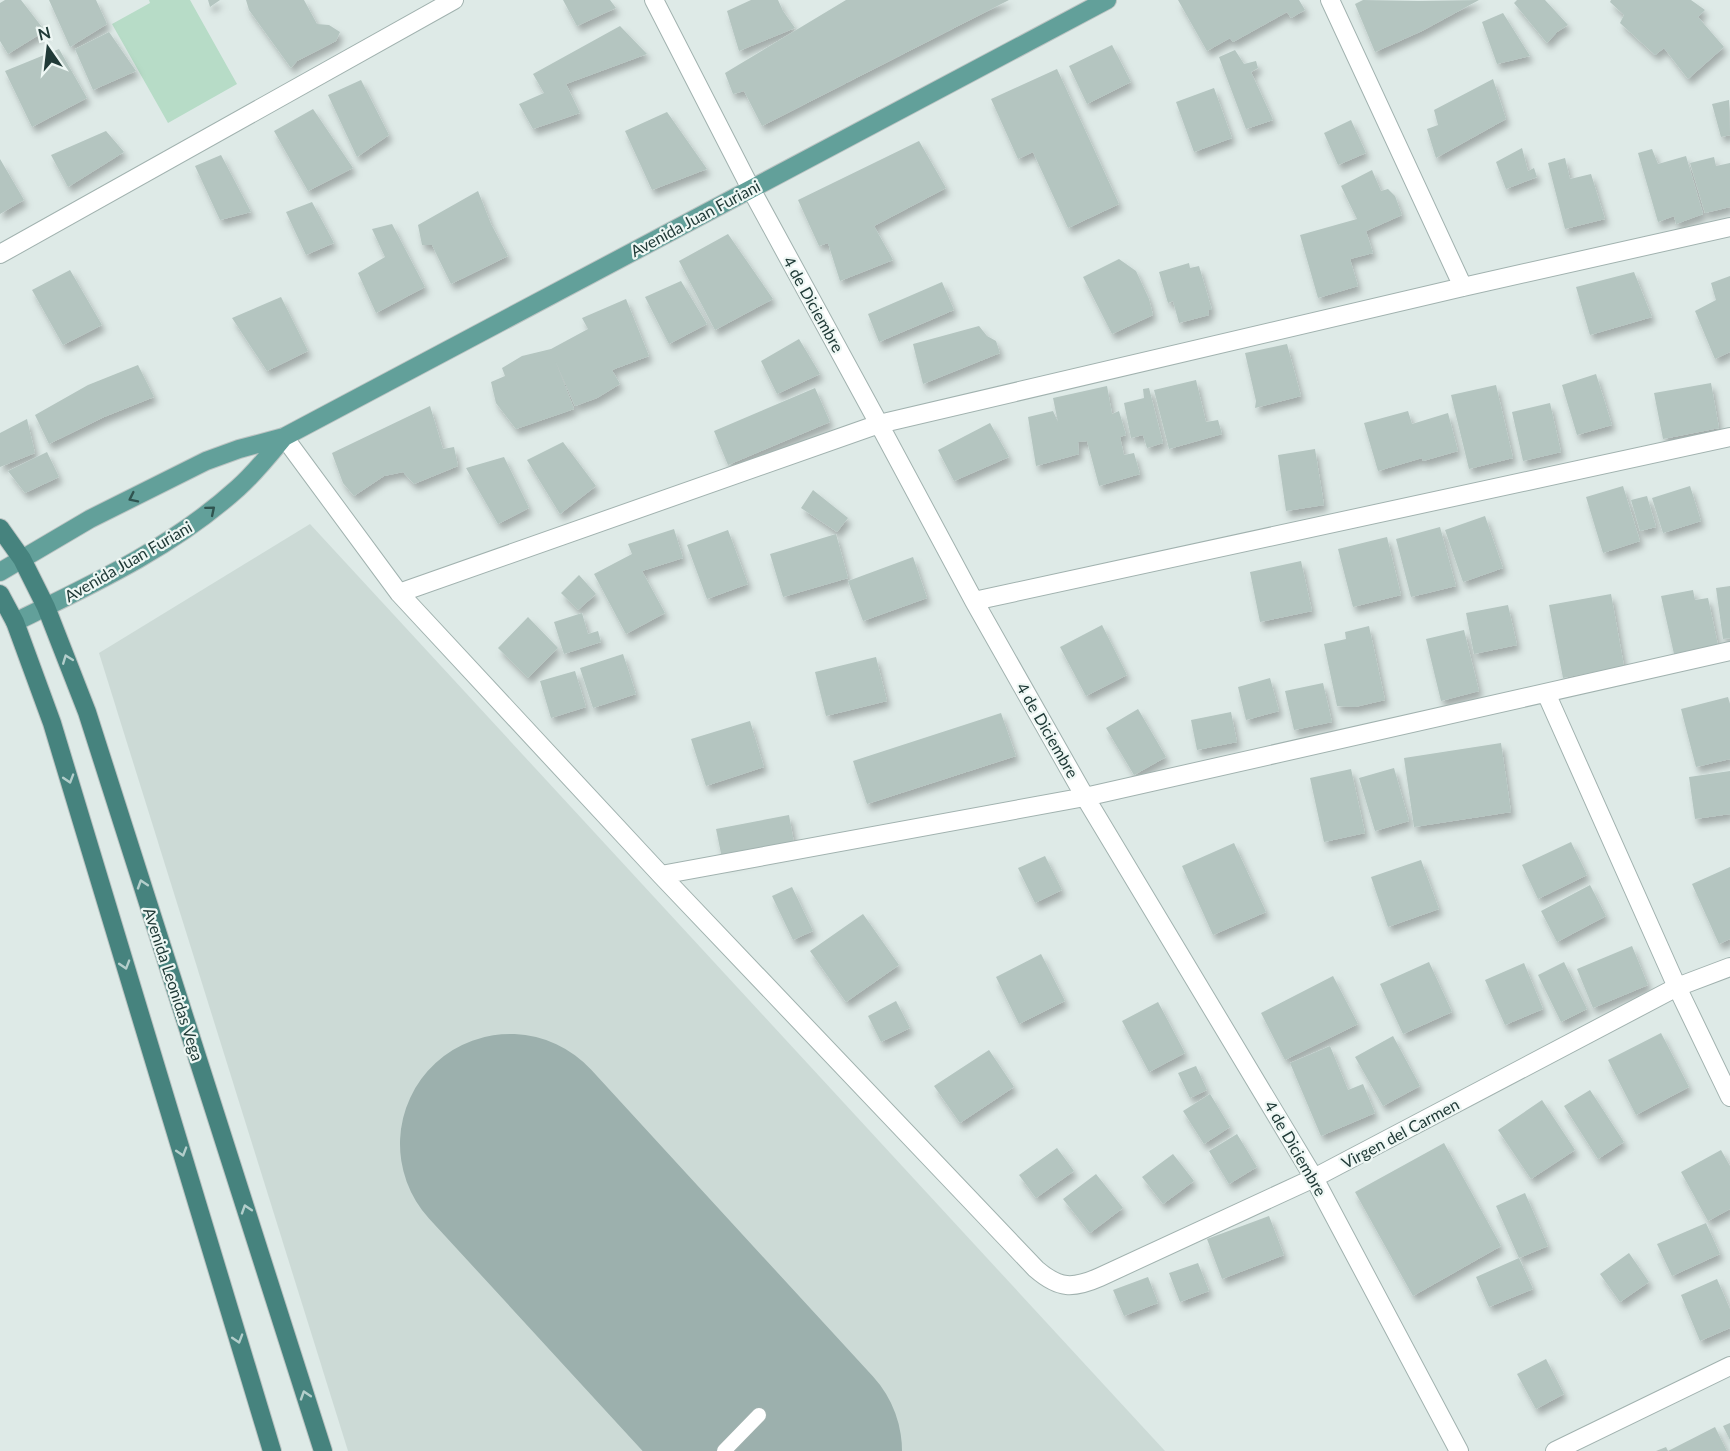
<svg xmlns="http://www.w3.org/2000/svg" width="1730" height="1451" font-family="Lato,sans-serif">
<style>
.built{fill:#ccdad6}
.green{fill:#b7dcc7}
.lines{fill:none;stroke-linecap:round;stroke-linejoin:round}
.runway{stroke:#9cb0ad;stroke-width:220}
.building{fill:#b4c5c0;filter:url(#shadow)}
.service-casing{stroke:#a1b2af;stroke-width:16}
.minor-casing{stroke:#a1b2af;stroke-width:20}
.tertiary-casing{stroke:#a1b2af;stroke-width:20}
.primary-casing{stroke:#bcc4c3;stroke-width:20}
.trunk-casing{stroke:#bcc4c3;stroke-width:20}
.service{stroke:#fff;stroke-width:14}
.minor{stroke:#fff;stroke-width:18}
.tertiary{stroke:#fff;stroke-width:18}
.primary{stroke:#62a09a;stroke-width:18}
.trunk{stroke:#46837e;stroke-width:18}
.oneway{stroke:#305450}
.oneway2{stroke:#b3cecb}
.labels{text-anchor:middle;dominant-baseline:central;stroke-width:4.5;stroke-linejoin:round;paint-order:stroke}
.street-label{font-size:16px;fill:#203a37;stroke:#eef7f4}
</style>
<defs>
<filter id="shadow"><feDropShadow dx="3.5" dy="6" stdDeviation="3" flood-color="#0004"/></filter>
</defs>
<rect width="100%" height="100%" fill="#deeae7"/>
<!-- built -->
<path class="built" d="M310,524l855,927h-817l-249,-798z"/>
<!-- green -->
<path class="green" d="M149,0h41l47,84 -69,39 -56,-99 38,-21z"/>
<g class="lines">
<!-- runway -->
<path class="runway" d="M510,1144l282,307"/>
</g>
<!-- building -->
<path class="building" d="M5,0h16l24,31 -37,23 -8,-13v-38z
M49,0h47l11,24 -37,23z
M208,0h12l-10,7z
M246,0h58l13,24 12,1 11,7 -4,9 -39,20 -6,7 -42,-58z
M563,0h47l6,8 -39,18z
M751,0h27l5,11 12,17 -56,23 -12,-40z
M846,0h163l-247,126 -18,-35 -11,3 -8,-21z
M1178,0h121l6,10 -14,8 -4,-6 -54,30 -3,-4 -23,13z
M1363,0l56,1 60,-1 -57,31 -47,21 -20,-48z
M1517,0h28l23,25 -11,7 -10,11 -33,-40z
M1611,0h80l14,10 -7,7 26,30 -36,32 -24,-31 -9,7 -35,-32 4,-8 -14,-13z
M1503,13l27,43 -33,8 -15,-42z
M620,26l27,28 -81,30 14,29 -47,16 -14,-25 25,-11 -11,-19z
M109,32l27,39 -43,19 -18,-41z
M1112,45l19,37 -44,22 -18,-38z
M59,49l28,49 -55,29 -27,-56z
M1235,50l9,14 12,-3 2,7 -7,4 22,48 -27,9 -27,-72z
M1057,69l62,135 -51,24 -35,-76 -15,7 -27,-60z
M1493,79l13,40 -70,39 -9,-29 11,-4 -4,-15z
M361,80l28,55 -32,22 -29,-62z
M1214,88l18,50 -38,14 -18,-50z
M1729,100l1,35 -9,2 -9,-33z
M313,109l40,59 -45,23 -34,-60z
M667,112l40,57 -55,21 -27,-59z
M1351,120l15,33 -28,12 -14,-32z
M106,131l18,21 -56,35 -17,-32z
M919,141l27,47 -72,38 19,34 -53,21 -12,-38 -9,3 -21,-46z
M1522,148l6,23 6,-3 3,9 -31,12 -10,-27z
M1652,149l6,15 28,-8 17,58 -27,10 -2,-8 -16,6 -20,-69z
M221,155l30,57 -31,8 -25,-54z
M1714,157l2,9 14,-3v44l-25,6 -15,-50z
M1565,158l5,21 21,-5 14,45 -40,10 -17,-66z
M0,159l24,41 -24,14z
M1372,170l9,21 7,-2 7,7 7,19 -36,16 7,22 -23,6 8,27 -40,12 -18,-63 57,-16 -16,-33z
M478,191l13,33 17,32 -57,28 -19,-39h-10l-4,-20z
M312,202l22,41 -28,12 -20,-43z
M392,224l33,63 -49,26 -18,-40 27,-16 -13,-28z
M728,234l45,65 -58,31 -36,-69z
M1119,259l17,12 13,28 4,16 -41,19 -29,-57z
M1189,263l1,5 9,-2 13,44h-4l1,5 -30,8 -6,-22 -5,2 -9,-31z
M70,270l32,55 -39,20 -31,-55z
M1634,272l18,45 -62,18 -14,-48z
M1730,276v76l-15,7 -20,-48 21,-11 -5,-17z
M681,281l26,43 -38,20 -24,-47z
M942,282l12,28 -75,32 -11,-28z
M281,297l27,54 -41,20 -35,-53z
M626,299l23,57 -37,14 8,14 -23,14 -22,8 -20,-46 19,49 -58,20 -20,-26 -5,-21 14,-6 -3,-8 20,-12 29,-7 37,-20 -6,-11z
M979,326l8,10 9,5 4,12 -77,31 -10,-40z
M799,339l21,35 -43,20 -16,-33z
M1287,344l14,52 -46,12 1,-7 -11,-48z
M138,365l16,32 -50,20 -55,27 -14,-29 53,-30z
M1596,374l16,51 -35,10 -15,-50z
M1196,380l10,42 12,-2 4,14 -53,15 -15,-59z
M1711,383l8,45 -56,11 -9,-46z
M1496,385l17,73 -44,11 -18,-74z
M1107,386l5,28 7,-3 7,24 -6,2 4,18 10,-2 6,21 -41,12 -12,-45 -9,1 1,12 -43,12 -8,-49 25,-6 5,11 -5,-24z
M815,388l15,34 -102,43 -14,-34z
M1149,388l14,55 -16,5 -4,-13 -12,3 -7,-35 20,-5 -1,-9z
M1550,403l11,49 -38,9 -11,-49z
M430,406l13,43 11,-2 4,19 -44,18 -11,-12 -19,4 -30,20 -11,-13 -11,-30z
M1408,411l4,13 36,-11 10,38 -35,10 -1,-3 -44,13 -14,-48z
M27,419l8,34 -35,14v-34z
M990,423l19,34 -55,24 -16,-31z
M563,442l33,44 -36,28 -33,-54z
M1315,449l9,56 -38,6 -8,-56z
M47,452l12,25 -34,16 -17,-22z
M504,457l25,51 -31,16 -32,-56z
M1623,486l17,55 -37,12 -17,-56z
M1690,486l11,35 -38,12 -11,-35z
M813,490l35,28 -11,14 -36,-24z
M1647,496l9,31 -16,4 -9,-31z
M1485,516l18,52 -40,14 -18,-52z
M1440,527l16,59 -45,11 -15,-58z
M674,529l9,29 -41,13 23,42 -39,21 -32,-60 38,-20 -4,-10z
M728,530l20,54 -41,15 -20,-54z
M836,534l12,44 -65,19 -13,-43z
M1387,537l14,58 -48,12 -15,-58z
M913,557l14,41 -64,23 -15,-40z
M1301,561l11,50 -52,11 -10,-50z
M579,575l17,19 -18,16 -17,-17z
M1730,586v52l-7,1 -7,-51z
M1693,590l2,10 13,-2 10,47 -44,9 -13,-58z
M1611,594l13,72 -61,12 -14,-73z
M1508,605l9,40 -43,9 -8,-41z
M582,613l6,21 10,-3 3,11 -37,12 -10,-32z
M528,617l30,31 -30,30 -30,-30z
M1102,625l25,50 -41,21 -26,-49z
M1369,626l16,74 -30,7 -18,-1 -13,-62 22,-5 -1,-7z
M1464,630l15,61 -38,10 -15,-62z
M623,654l13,40 -43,14 -13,-40z
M876,657l11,44 -61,15 -11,-44z
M575,671l11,36 -35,11 -11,-37z
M1270,678l9,33 -33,9 -8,-33z
M1323,683l9,39 -38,8 -9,-39z
M1728,697l2,7v55l-34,8 -15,-58z
M1138,709l28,48 -32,18 -28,-47z
M1231,712l6,30 -40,8 -6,-30z
M1001,713l15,43 -149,48 -14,-43z
M750,721l14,46 -58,19 -15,-47z
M1501,743l10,69 -97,15 -10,-69z
M1394,768l15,53 -34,10 -16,-53z
M1351,769l14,64 -41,9 -14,-64z
M1730,771v43l-35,5 -6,-42z
M789,815l6,33 -72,15 -7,-34z
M1571,842l16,33 -49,24 -16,-34z
M1234,843l32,69 -53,23 -31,-69z
M1045,856l17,34 -27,13 -17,-35z
M1421,860l18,49 -51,18 -17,-50z
M1730,867v72l-11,5 -27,-60z
M1590,885l16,31 -49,26 -16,-31z
M792,887l21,44 -20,9 -21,-44z
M863,914l36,51 -53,37 -36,-51z
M1632,946l16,39 -55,23 -16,-39z
M1041,954l24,47 -46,23 -23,-47z
M1429,962l23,50 -49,22 -23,-50z
M1564,962l23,47 -26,13 -23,-47z
M1524,963l19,46 -38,16 -20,-45z
M1333,976l25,48 -73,36 -24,-47z
M896,1001l14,27 -29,14 -13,-26z
M1158,1002l27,51 -36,19 -27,-51z
M1661,1033l28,54 -53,28 -28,-55z
M1393,1036l27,50 -37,20 -28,-49z
M1330,1046l18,44 15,-6 12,29 -54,23 -31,-73z
M989,1050l25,37 -54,36 -26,-37z
M1196,1066l11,24 -17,8 -12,-25z
M1590,1090l34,52 -26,17 -34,-53z
M1210,1094l20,33 -26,17 -21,-33z
M1542,1100l33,50 -44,29 -33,-49z
M1237,1134l20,33 -28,17 -20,-33z
M1444,1143l57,103 -88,50 -58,-104z
M1057,1148l17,23 -38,27 -17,-23z
M1721,1150l9,16v43l-22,12 -27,-49z
M1173,1154l21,27 -31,23 -21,-27z
M1096,1174l27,34 -33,25 -27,-34z
M1525,1193l23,53 -29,12 -23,-52z
M1269,1216l15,39 -62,24 -15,-40z
M1706,1223l14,31 -48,22 -15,-32z
M1629,1253l20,29 -29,20 -20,-28z
M1519,1258l14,31 -44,18 -13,-30z
M1198,1263l11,28 -29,11 -11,-29z
M1148,1277l10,26 -34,13 -11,-26z
M1717,1279l13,30v19l-30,13 -19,-46z
M1546,1359l18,35 -28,15 -19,-35z
M1730,1423v17l-7,-14z
M1715,1427l12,24h-71l10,-4 2,4z"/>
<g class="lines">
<defs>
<path id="service" d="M724,1451l35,-36"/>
<path id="minor" d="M1330,0l133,287
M751,189l128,235 95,177 111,196 229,381 145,273
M0,254l454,-254
M284,437l115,156 262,282 375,394c23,20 37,20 64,8l214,-99 363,-191 53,-20
M399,593l480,-169 584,-137 267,-60
M974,601l756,-164
M1546,693l131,294 53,110
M661,875l424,-78 645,-146
M1555,1451l175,-85"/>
<path id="tertiary" d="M654,0l97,189"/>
<path id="primary" d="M0,572l90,-53 116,-58 33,-12 45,-12 823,-437
M15,622c78,-38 158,-75 223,-134 17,-15 32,-34 46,-51"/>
<path id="trunk" d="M0,528l22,31 24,48 41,105 236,739
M0,594l15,28 37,101 220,728"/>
</defs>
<!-- service casing -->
<use href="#service" class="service-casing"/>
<!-- minor casing -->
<use href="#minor" class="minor-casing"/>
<!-- tertiary casing -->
<use href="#tertiary" class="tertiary-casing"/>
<!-- primary casing -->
<use href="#primary" class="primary-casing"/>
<!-- trunk casing -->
<use href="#trunk" class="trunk-casing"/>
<!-- service -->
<use href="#service" class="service"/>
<!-- minor -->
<use href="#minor" class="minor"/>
<!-- tertiary -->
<use href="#tertiary" class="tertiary"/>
<!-- primary -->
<use href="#primary" class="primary"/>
<!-- trunk -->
<use href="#trunk" class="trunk"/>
</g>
<!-- one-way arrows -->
<defs><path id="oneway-chevron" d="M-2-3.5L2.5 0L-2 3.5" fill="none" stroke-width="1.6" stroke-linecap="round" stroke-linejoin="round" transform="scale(1.5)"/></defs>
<g class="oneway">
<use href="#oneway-chevron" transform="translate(133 498) rotate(154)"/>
<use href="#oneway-chevron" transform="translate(211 510) rotate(-40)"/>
</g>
<g class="oneway2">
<use href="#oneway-chevron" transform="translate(67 659) rotate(-111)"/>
<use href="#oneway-chevron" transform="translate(69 779) rotate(73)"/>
<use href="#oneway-chevron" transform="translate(142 884) rotate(-108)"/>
<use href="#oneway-chevron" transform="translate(125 965) rotate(73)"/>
<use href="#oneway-chevron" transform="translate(182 1152) rotate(73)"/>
<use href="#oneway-chevron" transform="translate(246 1209) rotate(-108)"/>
<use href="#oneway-chevron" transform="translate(238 1339) rotate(73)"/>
<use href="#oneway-chevron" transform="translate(305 1395) rotate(-108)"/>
</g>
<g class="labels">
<!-- street labels -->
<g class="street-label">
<text transform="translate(695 218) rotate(-28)">Avenida Juan Furiani</text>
<text transform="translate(814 304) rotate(61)">4 de Diciembre</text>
<text transform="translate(128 561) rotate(-30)">Avenida Juan Furiani</text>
<text transform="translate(1048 730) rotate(60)">4 de Diciembre</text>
<text transform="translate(174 984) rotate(72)">Avenida Leonidas Vega</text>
<text transform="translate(1400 1133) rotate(-28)">Virgen del Carmen</text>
<text transform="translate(1296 1148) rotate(60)">4 de Diciembre</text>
</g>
</g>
<!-- north arrow -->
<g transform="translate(48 48) rotate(346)" stroke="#eef7f4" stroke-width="4.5" paint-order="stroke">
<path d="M0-4.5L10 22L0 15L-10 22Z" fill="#203a37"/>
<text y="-9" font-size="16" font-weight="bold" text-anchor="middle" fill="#203a37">N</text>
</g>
</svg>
